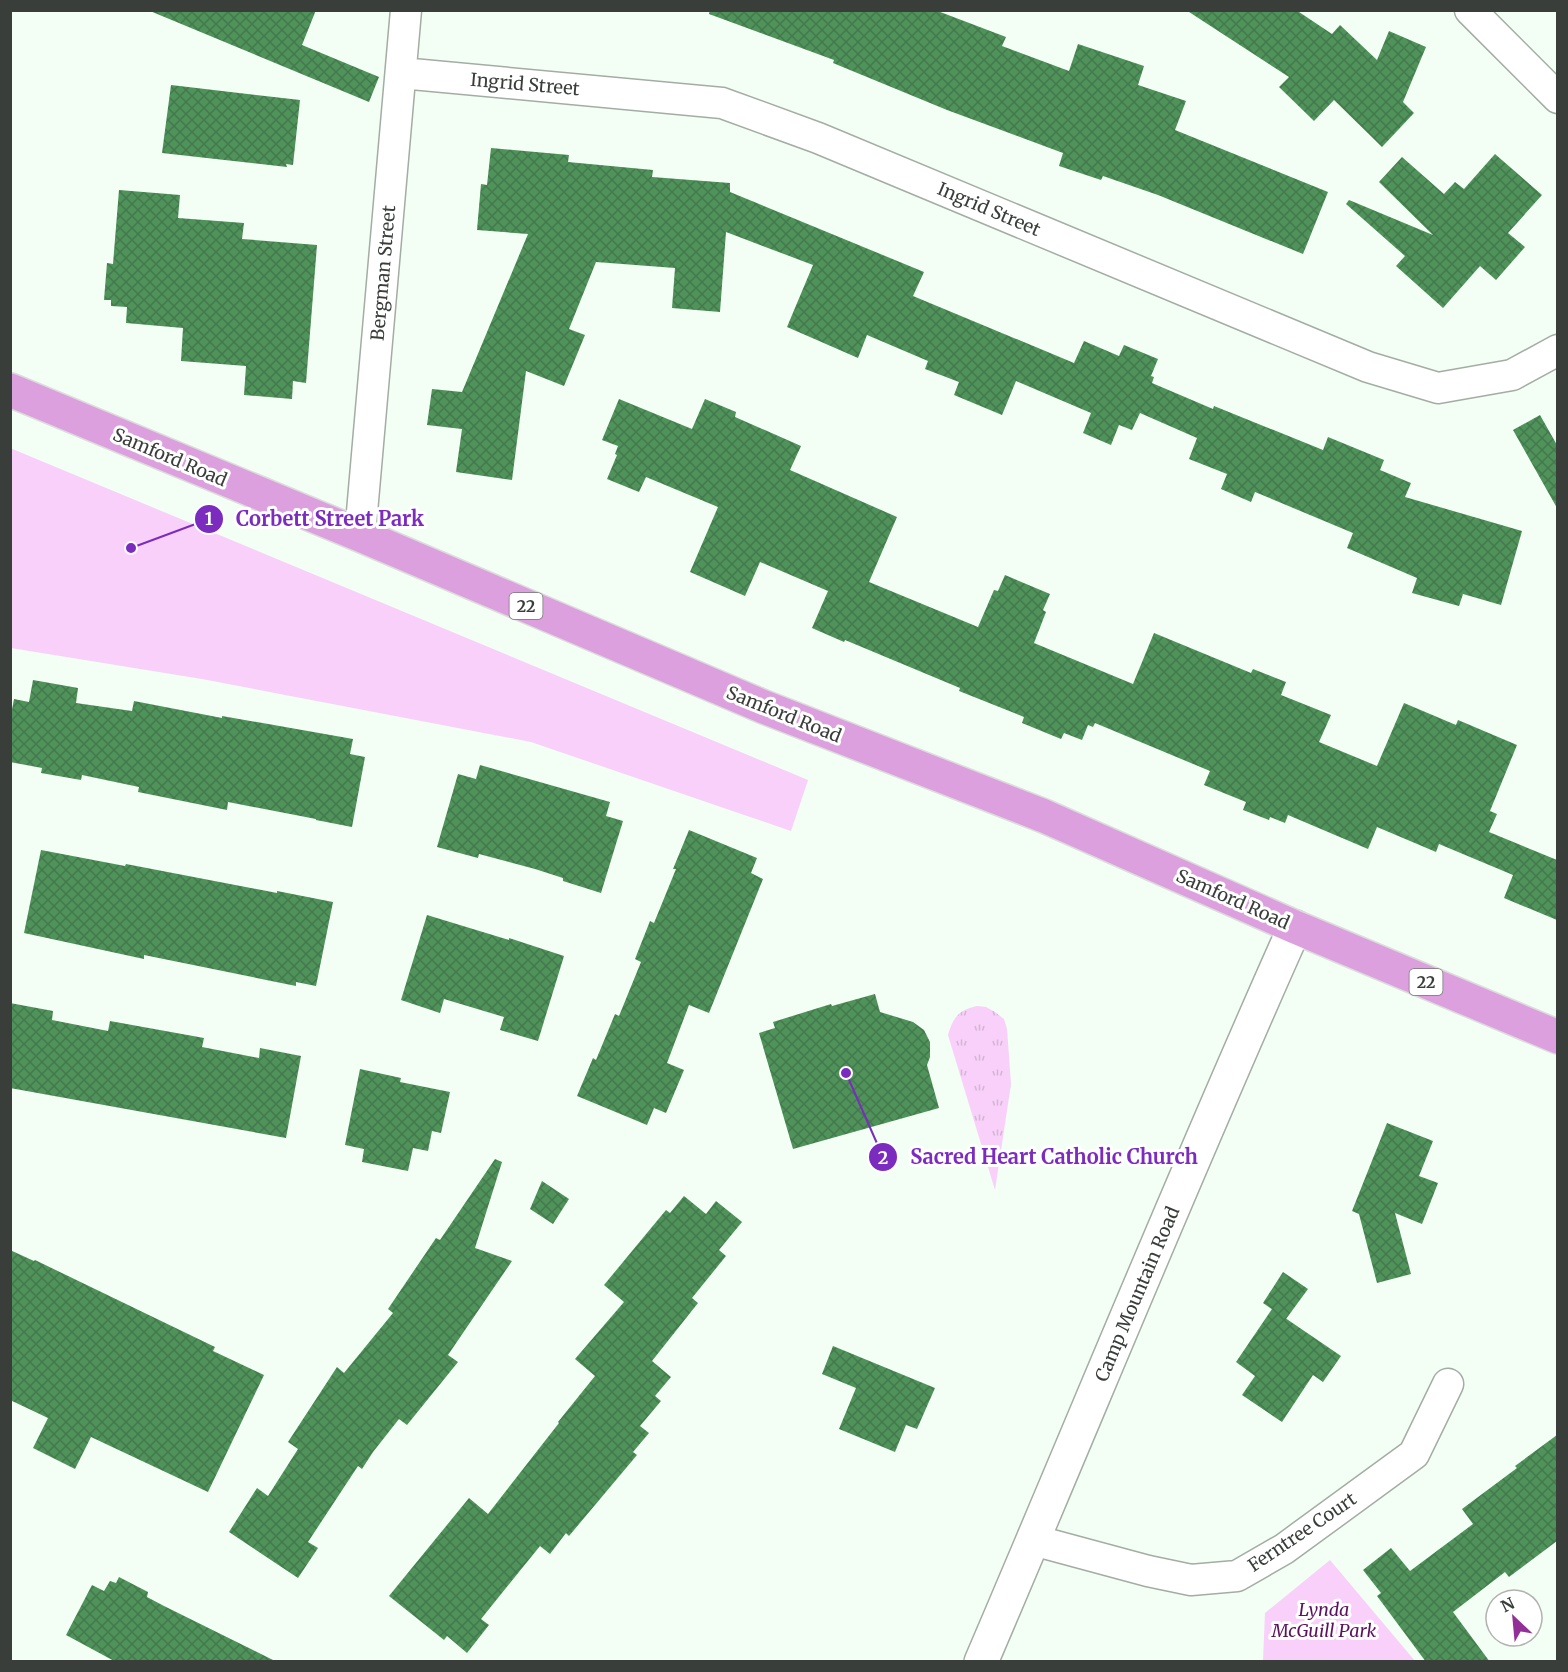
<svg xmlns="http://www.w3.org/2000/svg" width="1568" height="1672" font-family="Merriweather,serif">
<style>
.grass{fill:url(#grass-tufts)}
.park{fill:#f8d0f9}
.building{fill:url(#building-cross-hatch)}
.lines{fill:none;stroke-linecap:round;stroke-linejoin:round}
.street-casing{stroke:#a3ada4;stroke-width:33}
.secondary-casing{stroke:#a3ada4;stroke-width:36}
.primary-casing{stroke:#dcdcdc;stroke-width:36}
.street{stroke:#fff;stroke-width:30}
.secondary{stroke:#fff;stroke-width:33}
.primary{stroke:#dba0dd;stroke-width:33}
.labels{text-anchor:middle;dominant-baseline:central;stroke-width:6;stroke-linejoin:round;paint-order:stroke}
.shield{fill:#fff;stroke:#757875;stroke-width:1.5}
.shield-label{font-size:16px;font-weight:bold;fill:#3a3e3a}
.street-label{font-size:18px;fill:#3a3e3a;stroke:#fff}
.park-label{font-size:18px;font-style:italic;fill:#5b135f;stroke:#fff}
.leader{fill:none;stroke:#7b2cbf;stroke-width:2}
.callout-dot{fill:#7b2cbf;stroke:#fff;stroke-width:2}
.mark-label{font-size:18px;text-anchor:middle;font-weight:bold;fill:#fff}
.callout-label{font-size:20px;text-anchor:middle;font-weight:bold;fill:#7b2cbf;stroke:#fff;stroke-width:6;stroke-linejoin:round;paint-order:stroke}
</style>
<defs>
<pattern id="grass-tufts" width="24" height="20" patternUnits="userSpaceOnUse" patternTransform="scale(1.5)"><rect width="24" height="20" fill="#f8d0f9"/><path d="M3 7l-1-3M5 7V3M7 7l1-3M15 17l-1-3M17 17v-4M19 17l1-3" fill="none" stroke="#d5b4d6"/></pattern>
<pattern id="building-cross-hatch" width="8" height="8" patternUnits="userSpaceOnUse" patternTransform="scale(1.5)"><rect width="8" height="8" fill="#4f935b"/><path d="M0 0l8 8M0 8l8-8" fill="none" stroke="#43794c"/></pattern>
</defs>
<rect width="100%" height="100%" fill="#f3fef4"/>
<!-- grass -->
<path class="grass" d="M977,1006l9,1 9,5 9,7 3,10 4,55 -16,106 -47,-155c5,-18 11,-25 29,-29z"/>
<!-- park -->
<path class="park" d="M10,448l798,332 -17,51 -260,-89 -329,-63 -191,-31z
M1330,1560l85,101h-152l2,-48z"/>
<!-- building -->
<path class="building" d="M316,10l-14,35 77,32 -10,25 -219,-91z
M710,10h225l71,27 -4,9 67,25 9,-27 66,22 -6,19 48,16 -11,29 153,62 -25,62 -145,-59 -55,-19 -2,4 -42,-14 4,-13 -116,-43 -114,-47 1,-3 -125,-46z
M1186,10h110l36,24 8,-9 37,35 12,-29 37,16 -23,55 11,11 -32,34 -48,-47 -20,21 -35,-34 10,-10z
M171,85l129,15 -7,65 -7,-1 1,3 -125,-14z
M491,148l78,7 -1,7 85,8 -1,7 78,6v9l194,80 -11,24 161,67 10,-22 35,15 5,-11 34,14 -7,17 3,1 -2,6 61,26 1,-3 109,44 5,-13 56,23 -4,10 31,13 -6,14 117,34 -21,74 -38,-11 -4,12 -47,-13 5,-15 -70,-30 6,-15 -98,-41 -4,10 -30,-13 6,-15 -38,-15 8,-21 -57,-25 -8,17 -13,-5 -8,20 -28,-12 8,-20 -75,-32 -14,34 -48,-20 5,-13 -34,-13 3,-8 -61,-26 -9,23 -71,-31 26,-62 -87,-33 -6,80 -48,-4 3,-40 -79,-6 -27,67 16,6 -21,51 -38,-15 -14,109 -56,-8 6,-43 -35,-4 5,-36 30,3 66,-158 -51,-4 4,-46 6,1z
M1495,154l47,41 -34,38 17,14 -29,33 -16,-14 -37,42 -47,-42 9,-10 -59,-52 3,-4 84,35 -54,-53 23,-25 42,37 11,-12 9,7z
M119,190l61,5 -2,23 66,5 -2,16 75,6 -11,138 -13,-2 -1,18 -48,-4 2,-29 -65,-5 2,-33 -57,-5 1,-16 -16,-1v-6h-7l3,-37 6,1z
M619,399l73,30 13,-30 31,13 -1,5 66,29 -11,24 107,47 -28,65 109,45 16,-37 4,1 7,-16 45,19 -7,16 3,2 -12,31 99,41 21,-51 97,40 2,-4 33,13 -5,13 50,20 -12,27 58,24 27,-63 52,22 2,-5 59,25 -27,66 7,3 -8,18 68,28v60l-53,-22 9,-23 -74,-31 -3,8 -59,-25 -9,22 -80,-34 -3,8 -15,-6 -1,3 -26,-10 3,-8 -42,-17 6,-14 -115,-48 -2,4 -5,-2 -6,15 -18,-7 -3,6 -39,-16 2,-6 -65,-26 1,-3 -115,-48 -1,2 -32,-14 16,-37 -68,-29 -15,34 -55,-24 28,-65 -72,-30 -7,15 -32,-13 10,-24 -2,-1 3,-8 -16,-6z
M1540,415l17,30v63l-44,-78z
M33,680l45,8 -2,15 56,8 2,-10 88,17v-2l131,23 -3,15 15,3 -13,70 -36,-7v-1l-88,-17 -1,8 -89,-18 1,-5 -57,-12 -1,5 -40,-7 1,-5 -32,-6v-42l4,-21 15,3z
M480,765l130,37 -4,14 17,5 -22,72 -38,-12v-3l-28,-9 -56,-15 -1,4 -41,-11 21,-73 18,5z
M689,830l68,28 -6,15 12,6 -54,134 -20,-8 -22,58 17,7 -18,43 -12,-5 -7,17 -70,-29 16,-38 3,2 19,-46 4,2 22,-54 -6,-3 15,-38 4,2 22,-54h-3z
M41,850l84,16 1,-2 151,29v-2l56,11 -17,84 -20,-4v4l-152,-31v4l-120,-26z
M427,915l82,25v-2l55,18 -26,85 -38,-11 4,-13 -60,-18 -4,14 -39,-13z
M875,994l5,18 33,10 11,8 6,12v15l-3,8 12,43 -146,41 -34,-116 16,-5 -2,-6 58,-18 1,2z
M10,1003l43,8 -1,9 56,11 2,-10 94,17 -2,9 57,11 1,-10 41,8 -15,82 -276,-50z
M360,1069l41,9 -1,4 50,10 -9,41 -9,-2 -4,20 -15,-3 -5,23 -46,-9 2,-13 -19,-4z
M1387,1123l46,18 -14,35 19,7 -16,41 -27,-11 16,61 -34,9 -18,-69 -7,-3z
M495,1159l7,3 -27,86 37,13 -64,94 10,7 -51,63 -8,-6 -26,33 -11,17 -4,-3 -50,76 10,6 -20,30 -69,-46 28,-44 11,8 30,-47 -10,-7 49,-75 7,6 49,-60 -5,-4 48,-71 4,2z
M542,1181l27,18 -16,25 -23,-15z
M684,1196l22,18 10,-13 26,21 -23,28 7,6 -34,42 6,5 -46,58 19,16 -16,19 6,5 -21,25 9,7 -16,19 4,3 -68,81 -3,-3 -16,21 -10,-8 -59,73 8,6 -22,28 -20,-17 -3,4 -55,-44 80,-98 19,16 71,-91 -1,-1 37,-46 -20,-17 49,-57 -20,-17 62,-75 4,3z
M10,1250l24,11 1,-1 180,87 -2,4 51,24 -56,117 -117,-55 -16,32 -42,-21 15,-30 -38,-18z
M1283,1272l25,17 -22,30 -23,-16z
M1272,1309l69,47 -18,26 -10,-7 -31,47 -40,-27 13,-19 -19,-14z
M833,1346l102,42 -18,41 -11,-4 -11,27 -56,-23 17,-41 -34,-14z
M1557,1435v106l-48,36 -4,-5 -52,40 37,50h-64l-49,-66 4,-3 -18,-23 28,-22 19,23 63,-47 -11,-15 55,-41 -2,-2z
M119,1577l29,15 -1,5 17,9 113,56h-161l-50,-27 26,-50 12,6 6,-10 6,2z"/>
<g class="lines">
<defs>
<path id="street" d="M1470,10l88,88
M401,73l321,30 96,35 550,229 70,21 74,-13 46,-25
M360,535l46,-525
M1033,1540l115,31 43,9 46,-4 47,-27 130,-95 34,-70"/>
<path id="secondary" d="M981,1662c105,-245 205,-492 314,-735"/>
<path id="primary" d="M10,390l350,145 404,172 280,109 251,111 263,110"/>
</defs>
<!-- street casing -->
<use href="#street" class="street-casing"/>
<!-- secondary casing -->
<use href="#secondary" class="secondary-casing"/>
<!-- primary casing -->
<use href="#primary" class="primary-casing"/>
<!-- street -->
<use href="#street" class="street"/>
<!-- secondary -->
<use href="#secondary" class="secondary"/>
<!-- primary -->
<use href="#primary" class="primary"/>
</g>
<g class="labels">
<!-- shield labels -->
<g class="shield">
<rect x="509.5" y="593" width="33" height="26" rx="4.5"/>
<rect x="1409.5" y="969" width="33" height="26" rx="4.5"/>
</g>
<g class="shield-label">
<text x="526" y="606">22</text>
<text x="1426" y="982">22</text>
</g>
<!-- street labels -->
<g class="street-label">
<text transform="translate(525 84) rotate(5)">Ingrid Street</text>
<text transform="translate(989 209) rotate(23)">Ingrid Street</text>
<text transform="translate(383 273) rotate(-85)">Bergman Street</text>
<text transform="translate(170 457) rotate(23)">Samford Road</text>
<text transform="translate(784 714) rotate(22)">Samford Road</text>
<text transform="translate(1233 899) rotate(24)">Samford Road</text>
<text transform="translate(1137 1294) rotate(-67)">Camp Mountain Road</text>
<text transform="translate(1302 1532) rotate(-34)">Ferntree Court</text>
</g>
<!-- park labels -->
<g class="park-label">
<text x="1324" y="1609">Lynda<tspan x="1324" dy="21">McGuill Park</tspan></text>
</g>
</g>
<!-- callouts -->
<path class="leader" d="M131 548L209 519M846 1073L883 1157"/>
<g class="callout-dot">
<circle cx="131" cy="548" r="6"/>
<circle cx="846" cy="1073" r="6"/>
<circle cx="209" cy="519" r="15"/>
<circle cx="883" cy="1157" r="15"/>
</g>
<g class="mark-label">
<text x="209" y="525">1</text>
<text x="883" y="1164">2</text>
</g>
<g class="callout-label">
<text x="330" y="526">Corbett Street Park</text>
<text x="1054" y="1164">Sacred Heart Catholic Church</text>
</g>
<!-- border -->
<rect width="1568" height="1672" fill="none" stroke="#3a3e3a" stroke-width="24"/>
<!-- north arrow -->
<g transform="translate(1514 1618) rotate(334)"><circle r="28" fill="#ffffff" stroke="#b0b2b0" stroke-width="1.5"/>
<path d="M0-4.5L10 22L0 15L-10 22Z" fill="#923097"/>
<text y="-9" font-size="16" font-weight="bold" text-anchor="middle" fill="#3a3e3a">N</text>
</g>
</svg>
